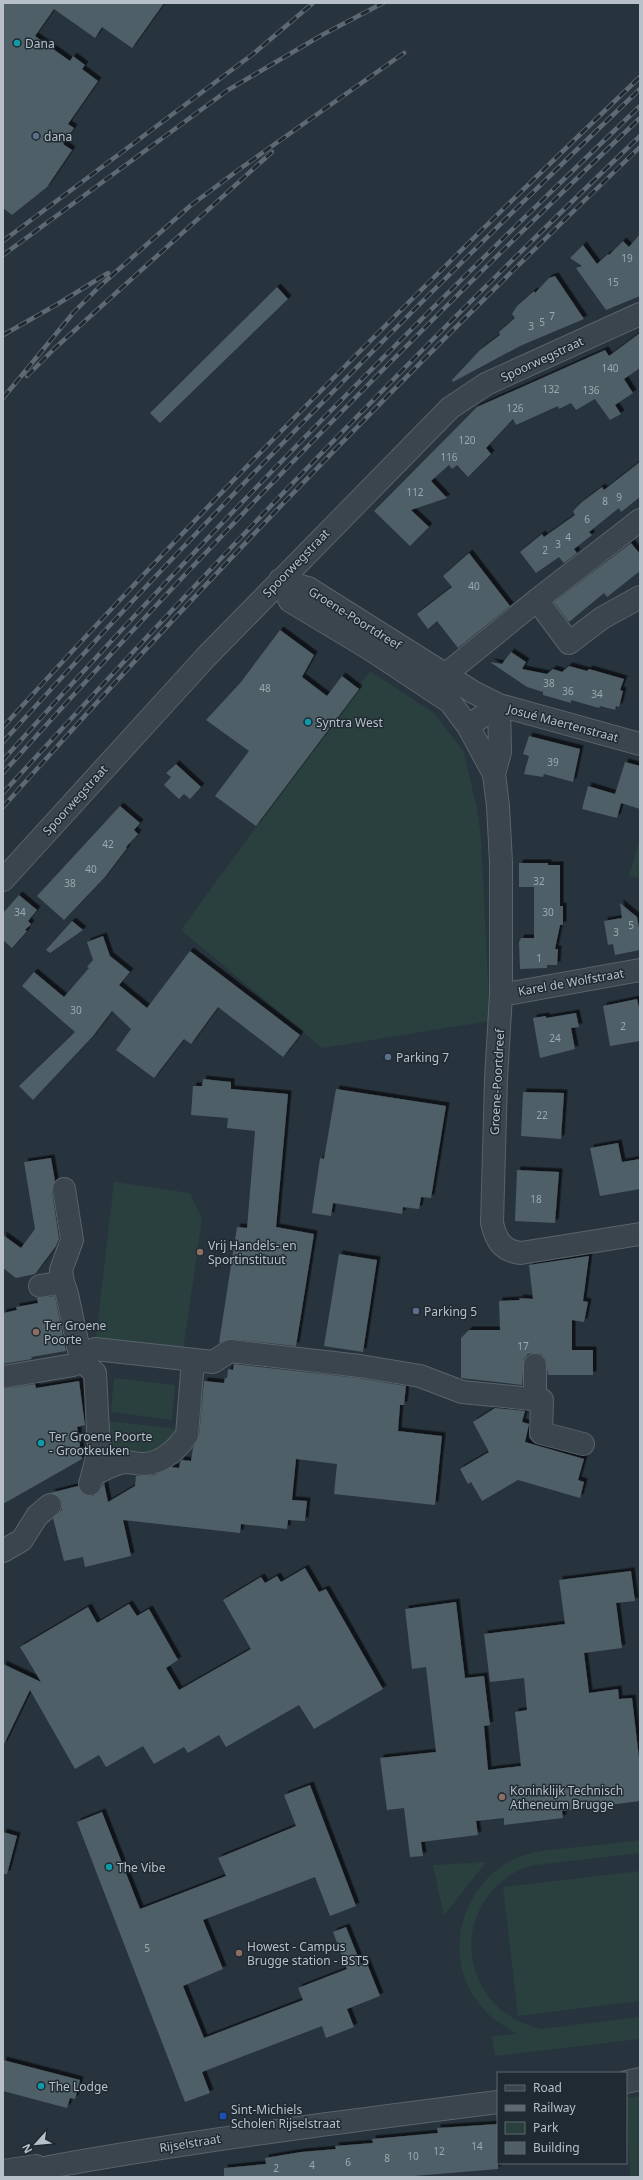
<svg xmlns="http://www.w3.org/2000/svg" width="643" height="2180" font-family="'Noto Sans',sans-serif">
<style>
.green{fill:#2a403e}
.building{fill:#505e67;filter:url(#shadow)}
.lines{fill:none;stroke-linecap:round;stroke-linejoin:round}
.minor-casing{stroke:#59636b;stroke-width:24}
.minor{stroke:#3b454d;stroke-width:22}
.rail-casing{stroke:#5d6973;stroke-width:4.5}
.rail{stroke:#202a32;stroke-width:3;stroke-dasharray:9;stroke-linecap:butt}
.culture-dot{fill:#0f9aa8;stroke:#202a32;stroke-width:1.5}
.service-dot{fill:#5c6f8a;stroke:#202a32;stroke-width:1.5}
.education-dot{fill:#8d6e63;stroke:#202a32;stroke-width:1.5}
.transit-dot{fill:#1a4fb4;stroke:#202a32;stroke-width:1.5}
.labels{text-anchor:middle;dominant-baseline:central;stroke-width:3;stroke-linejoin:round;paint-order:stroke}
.number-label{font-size:10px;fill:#9da8b0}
.poi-label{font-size:12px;fill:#b7c0c8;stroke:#202a32;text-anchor:start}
.street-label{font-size:12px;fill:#b7c0c8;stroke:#202a32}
</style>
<defs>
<filter id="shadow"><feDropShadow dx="3.5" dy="-3.5" stdDeviation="0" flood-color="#0009"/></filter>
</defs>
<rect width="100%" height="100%" fill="#27333d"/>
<!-- green -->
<path class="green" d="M370,671l64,42 30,39 13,57 4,28 9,184 -168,27 -141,-118z
M640,838v40l-11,-2z
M114,1182l76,11 12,26 -19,132 -87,-14z
M114,1378l61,7 -3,35 -61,-8z
M108,1421l70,8 2,8 -26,19 -35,-4 -14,-15z
M640,1840v13c-26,3 -52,6 -79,9 -14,2 -32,2 -44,9 -71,40 -56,140 24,158l99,-12v22l-145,17 -3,-20 25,-2c-15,-9 -30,-18 -40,-33 -35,-47 -15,-117 37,-142 16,-8 36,-9 53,-11 25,-2 49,-5 73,-8z
M486,1862l-42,54 -11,-51z
M640,1871v130l-122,15 -15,-129z
M640,2096v81h-10l-4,-79z"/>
<!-- building -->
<path class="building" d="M3,3h161l-32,45 -30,-21 -7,11 -41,-29 -19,27 35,25 3,-5 12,9 -3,4 16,12 -30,43 6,4 -11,16 9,6 -25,37 -35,28 -9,-7z
M640,234v62l-34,14 -30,-42 6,-2 -12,-8 13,-13 14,19 11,-10 1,1 14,-14 6,6z
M555,276l29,43 -64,27 -67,36 -1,-2 28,-30 20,-15 -1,-3 16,-14 -3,-4 5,-8 17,-15 1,2 14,-15z
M277,287l11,12 -128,124 -10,-10z
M640,333v35l-16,11 9,14 -18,12 6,9 -11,6 -15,-21 -19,11 -5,-7 -12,6 -1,-3 -42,19 -3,-6 -27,29 5,6 -23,23 -11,-12 -5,4 -3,-4 -18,16 16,17 -36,12 18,17 -19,19 -36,-35 103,-104 128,-57 4,6z
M640,462v35l-19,15 -2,-4 -30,24 3,3 -18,14 3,4 -13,10 -5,-6 -23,16 -16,-21 22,-18 2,3 31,-22 -2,-4 9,-9 20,-15 2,3z
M631,543l9,11v17l-33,26 -3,-4 -35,29 -15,-20z
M469,553l41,53 -52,42 -21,-27 -9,8 -11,-15 35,-27 -9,-11z
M280,630l34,25 -12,22 25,19 15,-20 17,13 -103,137 -41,-30 34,-45 -43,-31 35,-38z
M511,652l15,10 -4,7 25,5 6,-5 9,3 7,-6 18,5 2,-2 35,10 -4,11 3,1 -4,16 -3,-1 -1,4 -15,-4 -1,2 -28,-8v3l-28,-8v-3l-16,-5 -37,-25 12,2z
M529,736l51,13 -7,33 -29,-8 -1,3 -19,-3 5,-18 -6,-2z
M625,762l15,4v43l-19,-6 -4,15 -35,-9 6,-23 27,8z
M176,764l25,23 -11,12 -6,-5 -5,5 -15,-14 7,-8 -5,-4z
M120,806l20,17 -6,7 4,4 -12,13 1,1 -22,29 -41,43 -27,-24z
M519,863h29v2h12v41h3v19h-3l-5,24h3l-1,16h-10v3l-27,1 -1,-27 2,-4h13v-51h-15z
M19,895l18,15 -9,11 3,3 -6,6 2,1 -15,17 -9,-8v-27z
M620,903l17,14 3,16v17l-25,5 -2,-11 -5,1 -4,-24 18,-3z
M72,921l11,9 -33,23 -4,-3z
M103,936l7,20 20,16 -11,13 28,23 43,-57 110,84 -17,22 -65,-50 -27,37 -7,-5 -30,39 -38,-28 15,-21 -19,-18 -19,25 -60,64 -14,-14 56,-54 -53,-46 12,-14 30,25 25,-29 -2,-1 6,-7 -6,-18z
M637,999l3,13v29l-30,5 -7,-40z
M576,1013l3,14 -8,1 4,21 -35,9 -7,-40 13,-2v2z
M203,1079l28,3v7l57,5 -12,133 38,7 -18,112 -65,-7 -12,4 18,-116 10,1 8,-97 -28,-3 1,-10 -37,-3 2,-29h9z
M336,1089l110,17 -15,92 -10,-1 -2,12 -16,-2 -1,7 -69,-11 -2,13 -19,-3 8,-55 4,1z
M523,1092l41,1 -3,46 -40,-3z
M618,1143l4,19 18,-3v30l-40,7 -10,-48z
M51,1158l4,23 -3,10 7,48 -3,7 -21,28 -19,4 -13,-10v-33l18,13 14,-19 -11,-67z
M517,1170l42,2 -4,51 -40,-2z
M339,1254l38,6 -14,92 -39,-6z
M589,1256l-6,45 5,1 -4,20 -12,-2v30h21v25h-45l-2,-16 -5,-5 -6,-1 -7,1 -4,5 -2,26 -61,-7v-40l8,-8h31l-1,-29 21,-1 -1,-2 14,1 -4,-34z
M55,1296l11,55 -35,6 1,2 -29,5v-51l14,-3 -1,-3 22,-4 -1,-5z
M234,1364l124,14 48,8 -2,19h-4l-2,26 44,5 -7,69 -101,-11 3,-30 -41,-5 -4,41 15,1 -2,20 -17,-1 -1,9 -46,-5 -1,9 -117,-13 8,36 -46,11 -2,-10 -19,4 -11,-43 9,-8v-8l-3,-5 -9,-4 28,-7 4,7 11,3 6,-4 5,-9 4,19 27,-16 1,-10 18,-1 17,-8 8,1 2,-8 10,1 2,-13 6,-12 5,-55 20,2 1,-5h2l1,-9 5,1z
M79,1381l6,44 -8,2 5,32 -79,45v-115l32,-5 1,4z
M495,1408l30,3 -3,11 7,2 -4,18 59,17 -6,21 6,2 -4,16 -62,-18 -36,21 -11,-19 -3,2 -8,-15 29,-17 -16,-30z
M305,1568l14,24 7,-3 57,100 -69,40 -15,-24 -73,42 -7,-12 -31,18 -4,-6 -30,17 -11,-18 -37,21 -7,-12 -24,14 -45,-79 -27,56v-82l38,18 -21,-35 68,-40 9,16 32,-19 8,12 12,-7 29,51 -12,8 13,22 72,-41 -28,-49 38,-23 4,6 12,-7 4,6z
M631,1571l4,30 -19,2 6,45 -38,5 5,40 29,-4 1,10 13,-1 8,69v34l-78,10 1,7 -34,4 -25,3v-7l-28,3 2,14 -57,7 2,14 -13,1 -6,-49 -17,2 -7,-52 56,-6 -10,-85 -14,2 -7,-60 51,-7 9,76 19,-2 6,49 -6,1 4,44 33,-4 -6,-54 12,-2 -3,-32 -34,4 -6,-48 81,-10 -6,-44z
M310,1785l46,121 -26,10 -15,-39 -112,43 20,49 -40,17 21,52 99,-38 -5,-12 49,-19 -14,-37 13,-5 15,37 5,-3 14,35 -33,13 7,18 -28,11 -4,-12 -120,46 8,21 -25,9 -108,-280 25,-10 38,97 86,-33 -8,-18 78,-32 -12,-31z
M3,1832l14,4 -10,38h-4z
M3,2060l77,20 -5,19 -5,-1 -3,10 -64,-17z
M498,2124v45l-96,8h-178v-9l42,-4 -1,-6 36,-6 35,-3 -1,-3 38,-3 -1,-4 66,-6 -1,-5z"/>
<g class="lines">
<defs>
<path id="minor" d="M280,580l10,21 80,48 80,53 18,24 26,48 4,32 3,56v133l-5,84 -4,144c4,17 10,28 29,30l119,-19
M280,580l28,8 165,104 26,13 1,47 -6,22
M537,600l32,43 33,-25 38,-21
M446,674l91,-74 103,-80
M468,726l31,-21 141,39
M3,880l203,-223 244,-249 36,-24 154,-70
M501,995l139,-25
M64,1189l8,51 -11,30 2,12 4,12 14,66 14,13 4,77 -9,34
M40,1286l23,-4
M535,1365v35
M3,1377l70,-12 22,-16 118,13 17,-11 130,15 60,10 42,16 80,8 -1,33 42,11
M93,1475c10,-5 21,-12 32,-13 6,0 13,2 19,2 18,-1 33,-15 43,-29l6,-75
M3,1551l19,-11 15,-24 13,-11
M626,2082l14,-3
M3,2171l33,-5
M20,2177l13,-3 16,-7c149,-27 299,-46 449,-65"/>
</defs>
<!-- minor casing -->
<use href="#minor" class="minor-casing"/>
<!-- minor -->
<use href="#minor" class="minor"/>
<defs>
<path id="rail" d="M3,241l250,-187 60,-51
M3,255l225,-165 94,-55 61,-32
M3,335l53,-30 52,-32
M27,376l27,-27 218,-197
M3,398l71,-86 26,-26 90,-80 51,-38 163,-115
M3,727c203,-225 418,-441 637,-650
M3,742c204,-226 417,-443 637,-653
M3,760c203,-227 417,-444 637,-654
M3,773c203,-227 416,-445 637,-655
M3,793c206,-226 416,-446 637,-657
M3,807c203,-229 416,-448 637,-660"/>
</defs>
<!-- rail casing -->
<use href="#rail" class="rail-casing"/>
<!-- rail -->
<use href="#rail" class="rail"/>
</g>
<!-- markers -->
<g class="culture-dot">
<circle cx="17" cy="43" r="4"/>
<circle cx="308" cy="722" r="4"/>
<circle cx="41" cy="1443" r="4"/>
<circle cx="109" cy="1867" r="4"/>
<circle cx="41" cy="2086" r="4"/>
</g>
<g class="service-dot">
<circle cx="36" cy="136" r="4"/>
<circle cx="388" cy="1057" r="4"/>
<circle cx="416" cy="1311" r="4"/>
</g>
<g class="education-dot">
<circle cx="200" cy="1252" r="4"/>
<circle cx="36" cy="1332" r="4"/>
<circle cx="502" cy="1797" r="4"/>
<circle cx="239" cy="1953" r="4"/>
</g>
<rect class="transit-dot" x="219" y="2112" width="8" height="8" rx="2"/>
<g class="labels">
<!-- number labels -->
<g class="number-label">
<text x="627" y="258">19</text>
<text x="613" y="282">15</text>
<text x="552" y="316">7</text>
<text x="542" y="322">5</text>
<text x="531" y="326">3</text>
<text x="610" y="368">140</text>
<text x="551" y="389">132</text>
<text x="591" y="390">136</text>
<text x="515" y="408">126</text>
<text x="467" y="440">120</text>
<text x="449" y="457">116</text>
<text x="415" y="492">112</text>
<text x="619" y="497">9</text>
<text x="605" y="501">8</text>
<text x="587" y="519">6</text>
<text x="568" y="537">4</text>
<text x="558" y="544">3</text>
<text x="545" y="550">2</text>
<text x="474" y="586">40</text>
<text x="549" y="683">38</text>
<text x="265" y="688">48</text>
<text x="568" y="691">36</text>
<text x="597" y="694">34</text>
<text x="553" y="762">39</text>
<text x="108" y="844">42</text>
<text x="91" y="869">40</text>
<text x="539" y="881">32</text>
<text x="70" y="883">38</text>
<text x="20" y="912">34</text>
<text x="548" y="912">30</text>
<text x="631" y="925">5</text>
<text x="616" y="932">3</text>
<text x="539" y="958">1</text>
<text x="76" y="1010">30</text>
<text x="623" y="1026">2</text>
<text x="555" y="1038">24</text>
<text x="542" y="1115">22</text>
<text x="536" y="1199">18</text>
<text x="523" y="1346">17</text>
<text x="147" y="1948">5</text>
<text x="477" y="2146">14</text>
<text x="439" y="2151">12</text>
<text x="413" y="2156">10</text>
<text x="387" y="2158">8</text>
<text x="348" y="2162">6</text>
<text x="312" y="2165">4</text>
<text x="276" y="2168">2</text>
</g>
<!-- poi labels -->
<g class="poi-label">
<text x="25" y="43">Dana</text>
<text x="44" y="136">dana</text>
<text x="316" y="722">Syntra West</text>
<text x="396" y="1057">Parking 7</text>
<text x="208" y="1245">Vrij Handels- en<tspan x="208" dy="14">Sportinstituut</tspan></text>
<text x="424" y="1311">Parking 5</text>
<text x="44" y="1325">Ter Groene<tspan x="44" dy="14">Poorte</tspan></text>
<text x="49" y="1436">Ter Groene Poorte<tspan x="49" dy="14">- Grootkeuken</tspan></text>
<text x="510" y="1790">Koninklijk Technisch<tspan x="510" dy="14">Atheneum Brugge</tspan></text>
<text x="117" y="1867">The Vibe</text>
<text x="247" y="1946">Howest - Campus<tspan x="247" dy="14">Brugge station - BST5</tspan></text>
<text x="49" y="2086">The Lodge</text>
<text x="231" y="2109">Sint-Michiels<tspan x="231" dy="14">Scholen Rijselstraat</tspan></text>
</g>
<!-- street labels -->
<g class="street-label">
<text transform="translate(542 359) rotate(-25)">Spoorwegstraat</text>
<text transform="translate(296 563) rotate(-46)">Spoorwegstraat</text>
<text transform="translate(355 618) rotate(32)">Groene-Poortdreef</text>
<text transform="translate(563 723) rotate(15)">Josué Maertenstraat</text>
<text transform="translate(75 800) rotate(-48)">Spoorwegstraat</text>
<text transform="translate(571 982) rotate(-10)">Karel de Wolfstraat</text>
<text transform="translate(497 1082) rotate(-87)">Groene-Poortdreef</text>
<text transform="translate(190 2143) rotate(-9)">Rijselstraat</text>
</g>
</g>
<!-- border -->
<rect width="643" height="2180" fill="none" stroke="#b7c0c8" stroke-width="8"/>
<!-- legend -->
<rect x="497" y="2072" width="130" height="92" fill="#202a32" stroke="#5c666e"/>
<rect x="505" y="2085" width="20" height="6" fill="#3b454d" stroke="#5c666e"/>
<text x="533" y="2092" font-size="12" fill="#b7c0c8">Road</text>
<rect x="505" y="2105" width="20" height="6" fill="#5d6973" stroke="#5c666e"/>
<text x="533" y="2112" font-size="12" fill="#b7c0c8">Railway</text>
<rect x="505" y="2122" width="20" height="12" fill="#2a403e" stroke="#5c666e"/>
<text x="533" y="2132" font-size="12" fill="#b7c0c8">Park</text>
<rect x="505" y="2142" width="20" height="12" fill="#505e67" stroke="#5c666e"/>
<text x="533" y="2152" font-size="12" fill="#b7c0c8">Building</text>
<!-- north arrow -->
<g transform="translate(36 2144) rotate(243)" stroke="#202a32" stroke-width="3" paint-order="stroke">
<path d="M0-3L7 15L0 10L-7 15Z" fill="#b7c0c8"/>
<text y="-6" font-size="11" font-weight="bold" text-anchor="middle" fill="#b7c0c8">N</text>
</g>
</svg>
